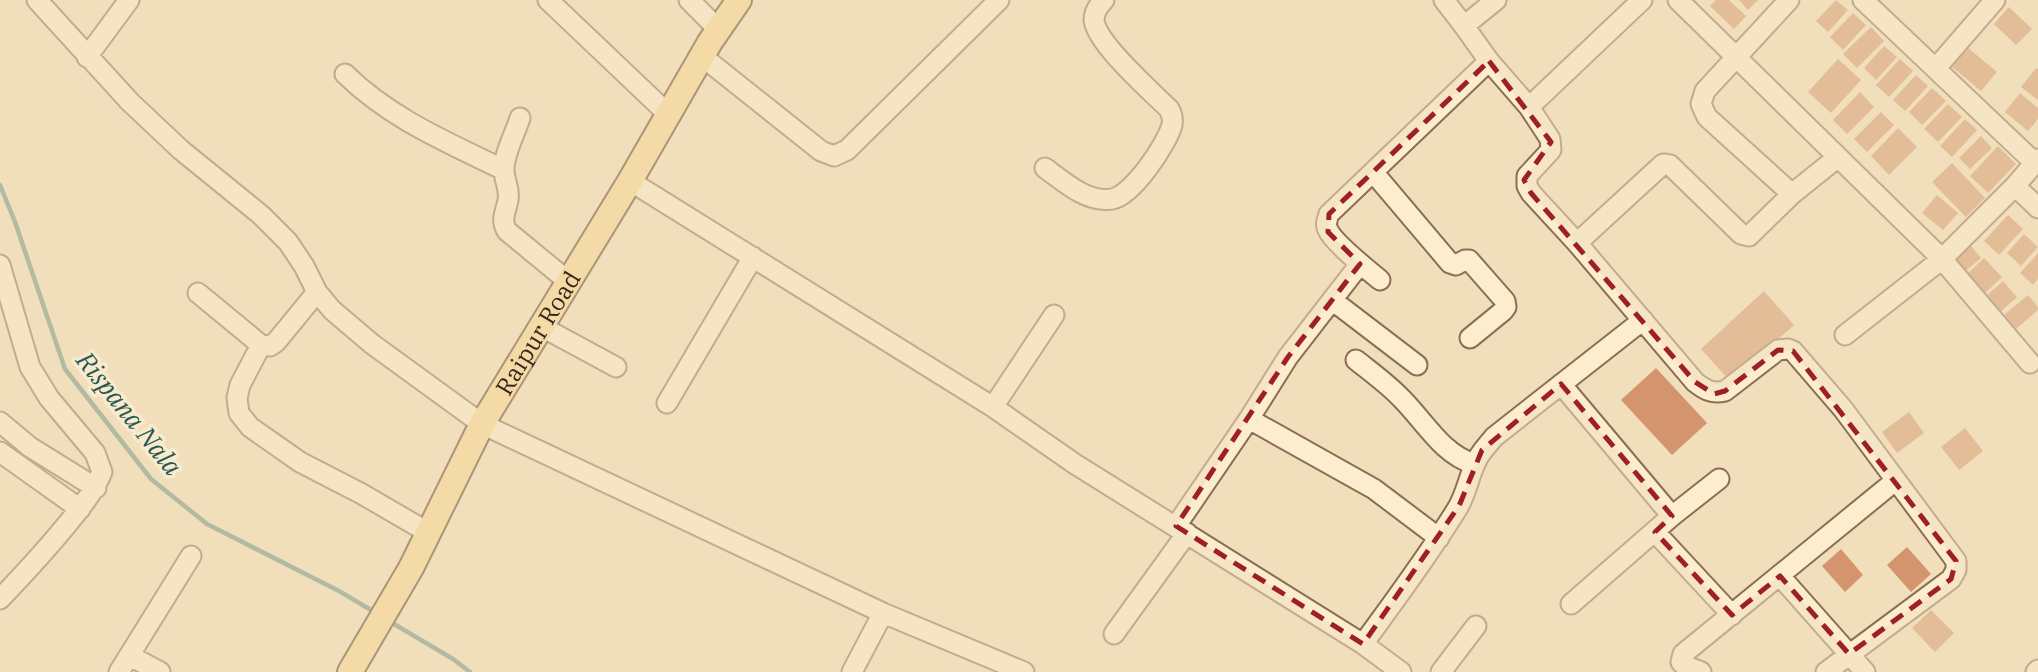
<svg xmlns="http://www.w3.org/2000/svg" width="2038" height="672" font-family="'IBM Plex Serif',serif">
<style>
.lines{fill:none;stroke-linecap:round;stroke-linejoin:round}
.stream{stroke:#679084;stroke-width:4.5}
.building{fill:#d3946e}
.minor-casing{stroke:#8a6f54;stroke-width:23}
.major-casing{stroke:#573d29;stroke-width:28}
.minor{stroke:#fcedcf;stroke-width:19}
.major{stroke:#f9d48f;stroke-width:24}
.marked{fill:none;stroke:#9e1f25;stroke-width:5;stroke-dasharray:14 9;stroke-linejoin:round}
.labels{text-anchor:middle;dominant-baseline:central;stroke-width:7;stroke-linejoin:round;paint-order:stroke}
.street-label{font-size:24px;fill:#38271a;stroke:#f8eacc}
.water-label{font-size:26px;font-style:italic;fill:#285954;stroke:#f8eacc}
</style>
<rect width="100%" height="100%" fill="#f1dfbc"/>
<g class="lines">
<!-- stream -->
<path class="stream" d="M0,185l15,37 50,147 86,110 56,45 132,67 37,22
M389,621l64,38 17,13"/>
</g>
<!-- building -->
<path class="building" d="M1716,0h13l17,16 -12,13 -24,-23z
M1739,0h19l-10,10z
M1836,0l12,10 -20,22 -12,-11z
M2009,7l23,22 -16,16 -22,-21z
M1853,13l13,12 -23,25 -13,-13z
M1871,27l13,14 -27,27 -14,-14z
M1884,46l13,11 -21,23 -12,-12z
M1967,47l30,25 -16,19 -30,-25z
M1838,59l23,21 -30,33 -23,-21z
M1900,59l13,12 -24,26 -13,-12z
M2036,68l2,1v31l-17,-13z
M1916,75l12,11 -23,25 -12,-11z
M1932,88l14,13 -24,24 -13,-13z
M1860,92l14,15 -27,27 -14,-14z
M2020,93l18,15v11l-10,12 -23,-19z
M1948,104l14,13 -24,25 -14,-13z
M1881,112l13,13 -27,27 -13,-13z
M1965,119l12,11 -25,27 -12,-11z
M1898,128l19,19 -28,28 -18,-19z
M1981,136l11,12 -22,21 -11,-11z
M1998,146l18,18 -28,29 -18,-17z
M1952,163l33,35 -19,19 -34,-35z
M1937,195l21,18 -15,17 -21,-17z
M2008,215l15,14 -24,26 -15,-14z
M2024,234l14,13 -17,19 -14,-13z
M1970,245l11,13 -20,17 -11,-13z
M2038,253v26l-5,6 -13,-12z
M1984,258l18,19 -21,20 -18,-19z
M2003,281l14,16 -19,17 -14,-16z
M1764,291l30,34 -63,57 -30,-33z
M2028,295l10,12v3l-22,19 -12,-14z
M1656,368l51,55 -35,32 -51,-55z
M1909,412l15,21 -27,20 -15,-21z
M1965,428l18,23 -24,19 -18,-23z
M1907,547l24,27 -20,18 -24,-27z
M1841,549l22,26 -18,17 -23,-26z
M1931,610l23,23 -19,19 -23,-24z"/>
<g class="lines">
<defs>
<path id="minor" d="M37,0l93,102 51,48 80,65 27,27 16,24 13,26 15,18 40,34 110,80 401,189 141,59
M548,0l121,115
M689,0l30,30
M1444,0l20,26 32,-26
M1678,0l264,259 88,104
M1789,0l-84,91 -4,13 6,13 85,77
M1863,0l172,163
M1464,26l25,35 40,46 21,32 1,11 -24,26v10l4,7 46,50 118,139c10,8 17,12 30,9l53,-41 10,-1 5,2 50,58 113,152v9l-5,9 -125,93
M87,57l42,-57
M703,57l118,94 13,5 13,-6 152,-150
M1936,68l59,-68
M345,74c46,45 102,68 159,96
M1529,107l113,-107
M520,118c-5,16 -17,37 -16,54 1,10 6,17 4,28 -2,12 -8,19 -1,31l62,51
M1045,168c19,14 42,35 67,31 20,-3 55,-55 60,-74 1,-6 0,-11 -3,-16 -18,-18 -73,-66 -75,-89 0,-8 5,-15 10,-20
M1373,172l77,91 6,2 9,-5h4l36,41 1,6 -3,4 -33,27
M630,181l363,226 82,57 288,180 38,28
M2015,186l23,22
M1577,243l86,-79 7,1 71,69 8,2 43,-42 46,-37
M0,265l30,102 19,31 46,55 7,19c-8,19 -20,34 -33,50 -22,27 -45,52 -69,77
M1380,280c-12,-10 -46,-37 -52,-50 -3,-5 -1,-10 1,-16l160,-153
M198,293l63,52 9,1 6,-4 41,-50
M1332,300l85,65
M542,327l74,40
M1845,335l97,-76 73,-73 23,-27
M261,345l-21,40 -3,13 2,15 11,14 50,35 62,32 67,39
M1356,360c15,12 32,24 46,39 23,23 40,55 72,65
M1561,384l111,132
M667,403l86,-146
M993,407l61,-92
M1249,419l125,70 65,49
M0,422l30,25 66,41
M0,452l80,57
M1176,526l73,-107 39,-62 72,-93
M1655,532l77,83
M1780,576l85,96
M1571,604l101,-88 47,-37
M1114,634l73,-101
M1363,644c32,-44 65,-88 94,-135 9,-14 11,-30 18,-45 4,-11 12,-18 19,-27l149,-117
M130,656l30,16
M119,672l72,-116
M852,672l31,-59
M1441,672l35,-46
M1701,672l-17,-7 -3,-3 2,-8 212,-173
M2036,672l2,-2"/>
<g id="major">
<path id="s1" d="M350,672l61,-104 71,-144 148,-243 80,-139 29,-42"/>
</g>
</defs>
<!-- minor casing -->
<use href="#minor" class="minor-casing"/>
<!-- major casing -->
<use href="#major" class="major-casing"/>
<!-- minor -->
<use href="#minor" class="minor"/>
<!-- major -->
<use href="#major" class="major"/>
</g>
<!-- marked area -->
<path d="M0 0H2038V672H0ZM1489,61l62,81 -27,38 7,13 164,189 19,12 11,-3 53,-41 15,1 163,210 -5,18 -102,75 -69,-78 -48,39 -77,-83 17,-16 -111,-132 -79,66 -23,56 -96,138 -187,-118 112,-169 72,-93 -32,-32 1,-18z" fill="#f1dfbc" fill-opacity=".55" fill-rule="evenodd"/>
<path class="marked" d="M1489,61l62,81 -27,38 7,13 164,189 19,12 11,-3 53,-41 15,1 163,210 -5,18 -102,75 -69,-78 -48,39 -77,-83 17,-16 -111,-132 -79,66 -23,56 -96,138 -187,-118 112,-169 72,-93 -32,-32 1,-18z"/>
<g class="labels">
<!-- street labels -->
<g class="street-label">
<text stroke="none"><textPath href="#s1" startOffset="388">Raipur Road</textPath></text>
</g>
<!-- water labels -->
<g class="water-label">
<text transform="translate(130 413) rotate(51)">Rispana Nala</text>
</g>
</g>
</svg>
